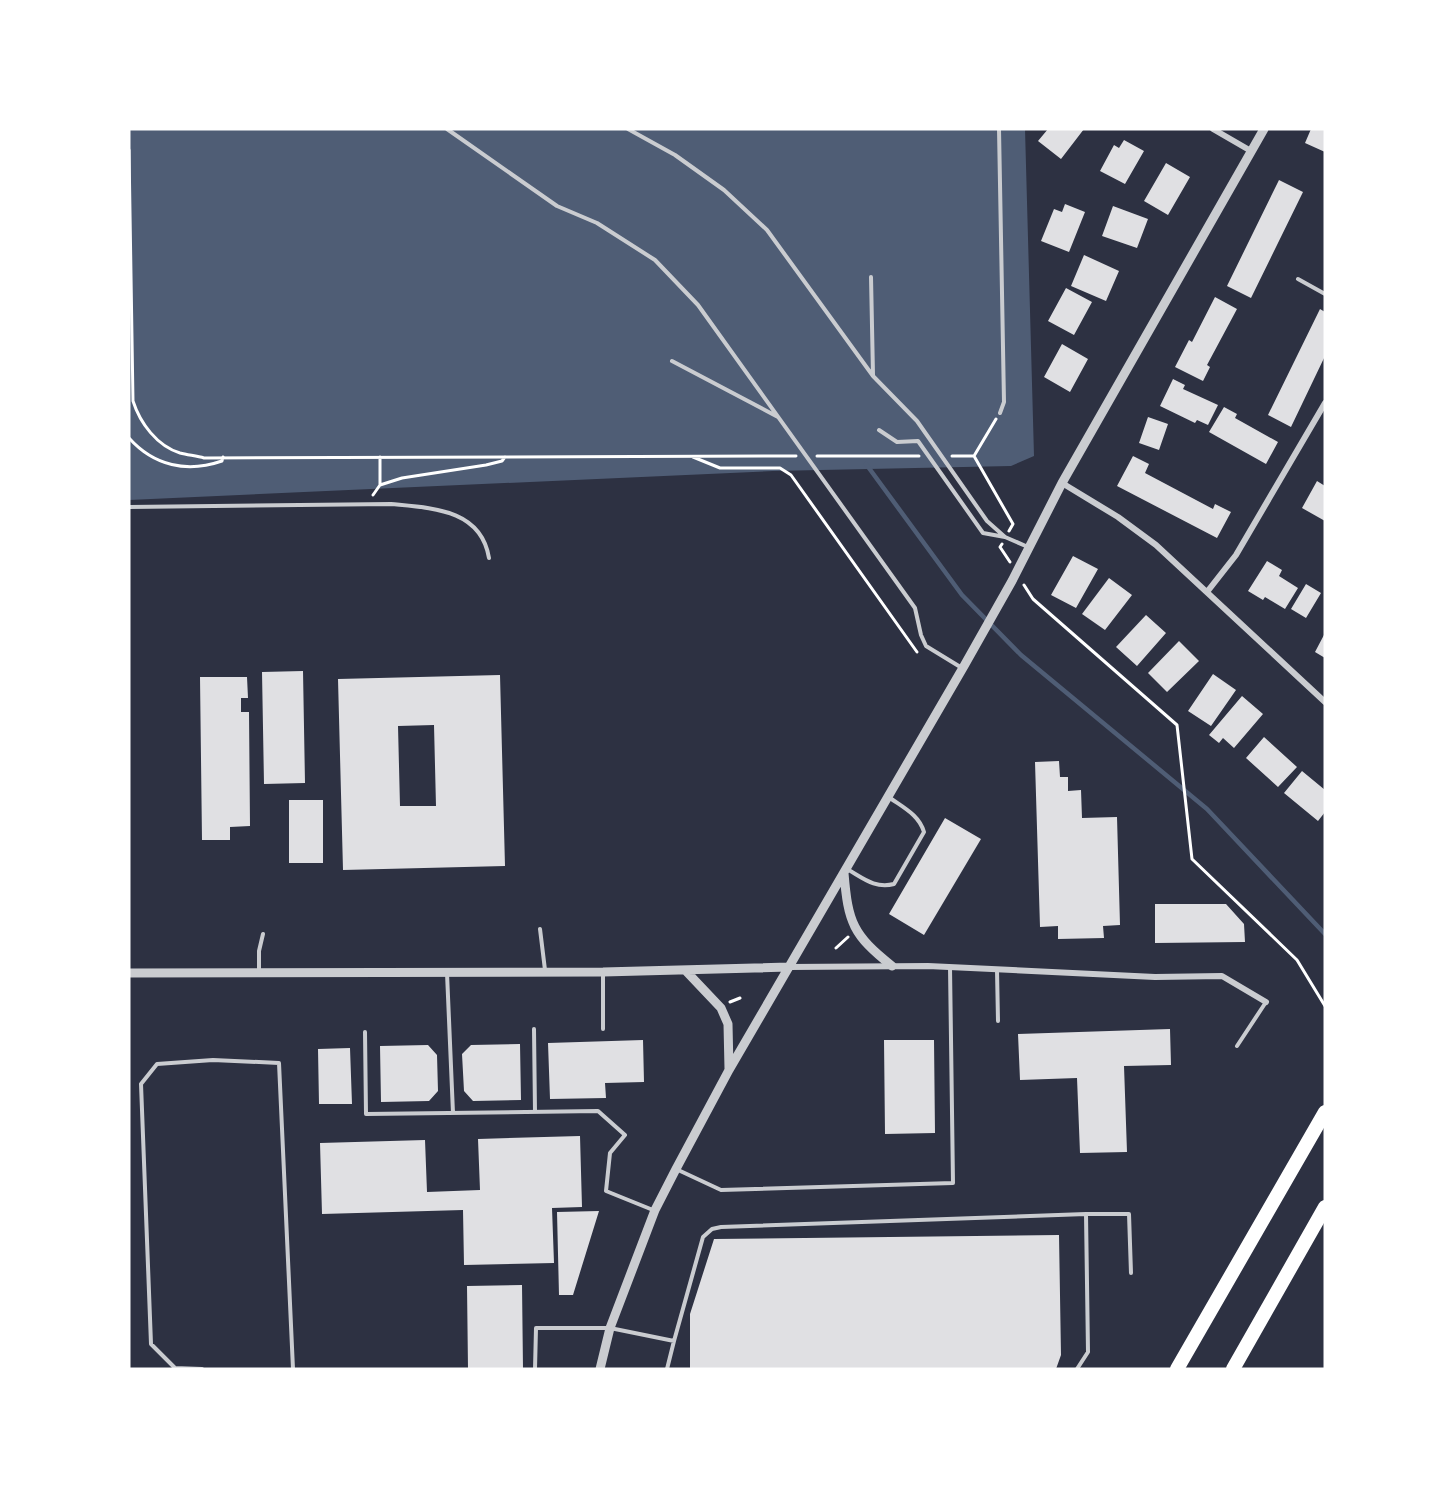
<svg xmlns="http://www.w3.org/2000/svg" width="1454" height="1498" font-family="Georgia,serif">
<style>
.water{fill:#4f5d75}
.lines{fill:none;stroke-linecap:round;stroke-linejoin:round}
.stream{stroke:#4f5d75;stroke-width:4.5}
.building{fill:#e0e0e3;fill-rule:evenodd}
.path{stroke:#fff;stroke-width:3}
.service{stroke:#caccd0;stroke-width:4}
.minor{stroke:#caccd0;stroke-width:6}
.tertiary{stroke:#caccd0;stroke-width:9}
.motorway{stroke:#fff;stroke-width:14}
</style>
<rect width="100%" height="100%" fill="#2d3142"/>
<!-- water -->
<path class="water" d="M129,129h896l9,327 -23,10 -238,5 -644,29z"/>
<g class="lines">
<!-- stream -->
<path class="stream" d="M866,464l96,131 59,60 186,154 118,125"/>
</g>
<!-- building -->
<path class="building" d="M1048,129h36l-23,30 -23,-18z
M1311,129h14v23l-20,-9z
M1124,140l20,11 -19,33 -25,-13 14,-26 5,3z
M1166,163l24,14 -22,38 -24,-14z
M1279,180l24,12 -52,106 -24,-12z
M1065,204l20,8 -16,40 -28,-11 13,-32 8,3z
M1113,206l35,13 -11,29 -35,-12z
M1084,255l35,16 -13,30 -35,-15z
M1066,288l26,14 -18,33 -26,-14z
M1215,297l22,12 -30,56 3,2 -7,14 -28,-14 14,-27 3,2z
M1320,309l5,3v44l-34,71 -23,-12z
M1062,344l26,15 -18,33 -26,-15z
M1173,379l12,6 -2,4 35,16 -10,20 -11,-5 -2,3 -35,-17z
M1224,407l13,7 -2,4 43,24 -12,22 -57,-32z
M1148,417l20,7 -9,26 -20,-7z
M1133,456l16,8 -4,9 68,36 2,-5 16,8 -14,26 -100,-52z
M1317,481l8,5v35l-23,-13z
M1073,556l25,13 -22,39 -25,-13z
M1267,561l15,9 -3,6 19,12 -13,21 -20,-12 -2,3 -15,-9z
M1109,578l23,17 -27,35 -23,-16z
M1306,584l15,9 -15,25 -15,-9z
M1146,615l20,18 -29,33 -21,-19z
M1325,633v25l-10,-6z
M1179,641l20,20 -32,31 -19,-19z
M303,671l2,112 -41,1 -2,-112z
M1213,674l23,16 -25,36 -23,-15z
M500,675l5,191 -162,4 -5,-191zM434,725l2,81h-36l-2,-80z
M200,677h47l1,21h-7v14h8l1,114 -20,1v13h-28z
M1242,696l21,18 -29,34 -11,-10 -4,5 -10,-8z
M1264,737l33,30 -19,20 -32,-29z
M1059,761l1,16h8v14l13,-1 1,28 35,-1 3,108 -17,1 1,12 -46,1v-13l-18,1 -5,-165z
M1302,771l23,19v22l-7,9 -34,-28z
M289,800h34v63h-34z
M945,818l36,21 -57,96 -35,-21z
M1155,904h71l18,20 1,18 -90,1z
M1170,1029l1,36 -47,1 3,86 -47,1 -3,-75 -57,2 -2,-46z
M643,1040l1,42 -39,1 1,15 -56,1 -2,-56z
M884,1040h50l1,93 -50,1z
M520,1044l1,56 -48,1 -9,-10 -2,-37 9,-9z
M428,1045l9,10 1,36 -9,10 -48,1 -1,-56z
M350,1048l2,56h-33l-1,-55z
M580,1136l2,71 -30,1 2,55 -90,2 -1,-55 -141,4 -2,-71 105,-3 2,52 53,-2 -2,-51z
M599,1211l-26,84h-14l-2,-83z
M1059,1235l2,120 -5,14h-366v-55l24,-75z
M522,1285l1,84h-55l-1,-83z"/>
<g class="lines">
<!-- path -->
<path class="path" d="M129,150l4,251c7,22 24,45 47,52 8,2 17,3 24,5l592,-2
M129,438c25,28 58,35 93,23l1,-4
M817,456h102
M952,456h22l39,68 -4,7
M974,456l22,-37
M380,457v28
M693,457l27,11h60l11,7 126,177
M373,495l7,-10 22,-7 84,-13 16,-4 3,-4
M1002,544l-2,3 10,15
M1024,585l9,14 144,126 15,134 105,101 28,46
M836,948l12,-11
M730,1002l10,-4"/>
<!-- service -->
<path class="service" d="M447,129l110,77 40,17 58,37 43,45 217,303 6,27 5,11 36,22
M628,129l47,26 49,35 43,40 106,146 44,45 70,100 18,16
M999,129l5,273 -4,11
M871,277l2,98
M1298,279l27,15
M672,361l106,56
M879,430l18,12 21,-1 65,92 22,4 23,10
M129,507l262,-3c41,4 90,5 98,54
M847,869c16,9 28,20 47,15l30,-52c-5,-17 -20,-24 -34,-34
M540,929l5,41
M997,970l1,51
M259,972v-21l4,-17
M447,973l6,140
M534,1029l1,83
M603,1029v-57
M365,1032l1,82 232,-3 27,24 -15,18 -4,38 47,19
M1237,1046l29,-44
M676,1169l45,21 232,-7 -3,-216
M1086,1214h43l2,59
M202,1369l-27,-1 -24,-24 -10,-260 16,-20 56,-4 66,3 14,306
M535,1369l1,-41h74l64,13 29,-104 9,-8 9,-2 365,-13 2,138 -11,17
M667,1369l7,-28"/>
<!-- minor -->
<path class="minor" d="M1213,129l38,22
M1062,483l56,34 38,28 169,157
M1207,592l29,-37 89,-152
M789,967l139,-1 227,11 67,-1 44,26"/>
<!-- tertiary -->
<path class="tertiary" d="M844,873c4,50 9,62 48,93
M685,970l36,38 7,16 1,45
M129,973l474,-1 186,-5
M600,1369l10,-41 45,-118 21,-41 53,-99 235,-404 48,-85 50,-98 202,-354"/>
<!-- motorway -->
<path class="motorway" d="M1177,1369l148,-257
M1233,1369l92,-162"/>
</g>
<!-- border -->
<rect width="1454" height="1498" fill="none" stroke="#ffffff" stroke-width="261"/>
</svg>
